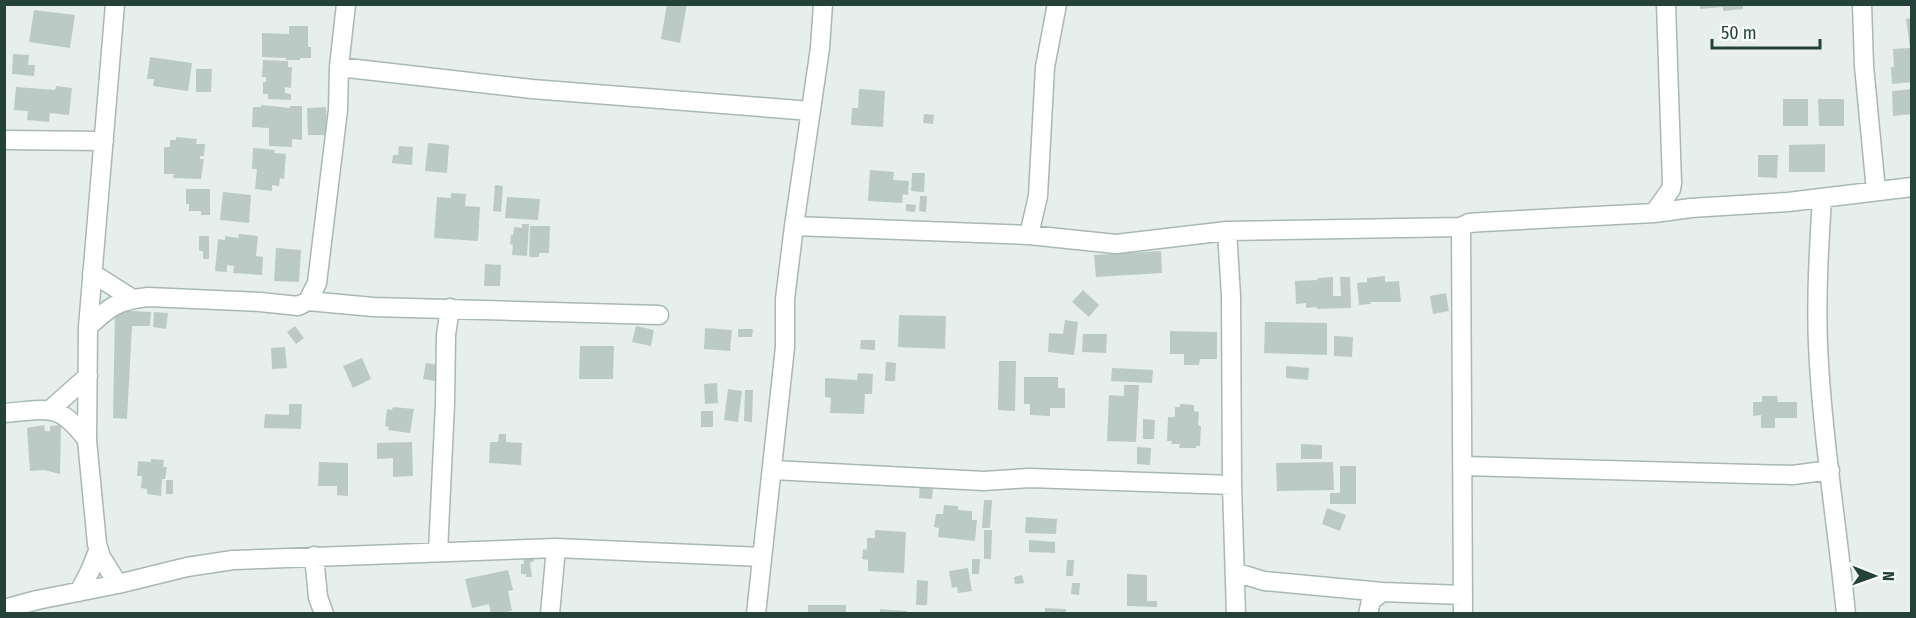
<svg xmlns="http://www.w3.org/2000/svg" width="1916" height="618" font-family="'Fira Sans Condensed',sans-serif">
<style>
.building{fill:#bbcac4}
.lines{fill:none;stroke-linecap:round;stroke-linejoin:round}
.minor-casing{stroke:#a8b8b2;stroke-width:21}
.minor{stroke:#fff;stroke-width:18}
</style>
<rect width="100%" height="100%" fill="#e6efeb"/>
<!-- building -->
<path class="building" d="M667,4h20l-7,39 -19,-4z
M1700,4h43v5l-20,2v-4l-23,2z
M34,10l41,5 -5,33 -41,-6z
M1912,18v64l-20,2 -1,-17h3l-1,-18 17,-1 -4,-29z
M289,26h19v21h3v11h-11v2h-14v-2l-24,-1v-24l27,1z
M13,54l16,1 -1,10h7l-1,11 -22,-2z
M150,57l42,6 -4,28 -35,-5 1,-7h-7z
M263,60l25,1v6h4l-1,21 -6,-1v6l6,1v6l-23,-1v-5h-5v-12h3v-5h-4z
M196,69h16l-1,23h-15z
M56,86l16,2 -3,27 -19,-2 -1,9 -22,-2 1,-9 -14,-1 2,-23 39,3z
M859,89l26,2 -2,36 -32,-2 1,-17h6z
M1912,89v25l-19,2 -1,-25z
M1783,99h25v27h-25z
M1818,99h26v27h-25z
M261,105l29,3v-2h12v34l-10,-1v8l-23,-1v-18l-17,-1 1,-20h8z
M326,107l1,28h-19l-1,-27z
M924,114l10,1 -1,9 -10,-1z
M176,137l21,2 -1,5h9l-1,12h-4v3h4l-3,20 -28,-1 1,-4h-10v-27h6v-7h6z
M428,143l21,2 -2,28 -22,-2z
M1825,144v28h-36v-27z
M399,146l14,1 -1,18 -20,-2 1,-8h5z
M253,148l22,2 -1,3 12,1 -2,25 -4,-1 -1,8 -7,-1v6l-17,-2 2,-20h-5z
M1758,155h20l-1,23 -19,-1z
M870,170l24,2 -1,8 16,1 -1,14 -5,-1 -1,9 -34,-2z
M912,173h13l-1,19 -13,-1z
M495,185l8,1 -2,26 -8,-1z
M186,189h24v26h-9v-4h-12v-7h-3z
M223,192l28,3 -2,28 -29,-3z
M451,193l15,1 -1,12 15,1 -2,34 -44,-3 3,-41 14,1z
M920,196h7l-1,16 -7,-1z
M507,197l33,2 -2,21 -33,-2z
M906,204l10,1 -1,7 -9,-1z
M522,224h7l-2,32 -15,-1 1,-10 -3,-1 1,-9h2l1,-8 8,1z
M530,226h20l-1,27h-10v4h-10z
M239,234l19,2 -2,20 7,1 -1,18 -29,-2 1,-7 -7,-1v7l-12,-1 3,-32 7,1v-4l13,2z
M199,236h10v23h-6v-8h-4z
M276,248l25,2 -2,32 -25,-1z
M1161,251l1,22 -66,4 -2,-22z
M485,264l16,1 -1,21h-16z
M1385,276v6l14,-1 2,21h-31l1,2 -12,1 -2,-22 10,-1v-4z
M1333,277v19h8l-1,-19h10l1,31 -34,1v-2l-11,1v-5l-10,1 -1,-23 23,-1 -1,-2z
M1083,290l16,15 -10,12 -17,-15z
M1446,293l3,18 -16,3 -3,-18z
M115,310l36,2 -1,14h-18l-5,93 -14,-1z
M154,312l14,1 -2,16 -13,-2z
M899,315l47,1 -1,33 -47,-2z
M1065,320l13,2 -4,33 -26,-3 1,-19 14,1z
M1265,322l62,1v32l-63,-2z
M295,326l9,12 -8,6 -9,-12z
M636,326l18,4 -3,16 -19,-4z
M705,328l27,2 -2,21 -26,-2z
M738,329h15l-1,8h-14z
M1170,331l47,1v27h-17l-1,6h-15v-11h-14z
M1083,334h24l-1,19 -24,-1z
M1334,336l19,1 -1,20 -18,-1z
M861,340h14v10l-15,-1z
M580,346h34l-1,33h-34z
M285,347l2,21 -15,1 -1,-21z
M362,358l9,21 -18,9 -10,-22z
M999,361h17l-1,50 -17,-1z
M886,362l10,1 -1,18h-10z
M426,363l12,2 -2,16 -13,-2z
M1286,366l23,2 -1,12 -22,-2z
M1112,368l41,2 -1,13 -41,-2z
M858,373l15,1 -1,20h-7l-1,20 -34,-1 1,-15 -6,-1v-19l32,2z
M1024,377h34v11h7v20h-15v8l-20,-1v-11h-6z
M717,383l1,20 -13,1 -1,-20z
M1124,385h15l-3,57 -29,-1 2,-46 15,1z
M728,389l14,2 -4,31 -14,-2z
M745,390h8l-1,32 -8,-1z
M1762,396h15l1,6h19v16h-22v10h-14v-13l-8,1v-14h9z
M289,404h13l-1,25 -37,-1 1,-14 24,1z
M1180,404l14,1v6l5,1 -1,13 3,1 -1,20h-4v2h-17l1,-4h-9l1,-3h-5l1,-24h7v-10h5z
M393,407l21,2 -4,24 -22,-3 1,-3 -4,-1 2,-17 5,1z
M701,411h12v16h-12z
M1143,419l12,1 -1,19h-11z
M44,425l1,6h5v-5l11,-1 -1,49 -16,-4 -14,1 -3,-43z
M499,434h7v8l16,1 -1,22 -32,-2 1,-21h8z
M412,442l1,34 -20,1v-19l-16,1v-16z
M1301,444l21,1v14h-21z
M1137,447l14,1 -1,17 -13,-1z
M151,459l13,1 -1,7h4l-2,12h-3l-1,17 -14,-2v-5l-6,-1 1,-12h-5l1,-15 13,1z
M319,462l29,1v33l-11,-1v-9h-19z
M1333,462l1,28 -57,1 -1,-28z
M1340,466h16v38h-26v-11h10z
M166,480h7v14h-7z
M920,484l13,1 -1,14 -13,-1z
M984,500h8l-2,28h-8z
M944,505l14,1v4l14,1v9h5l-2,21 -37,-4 1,-9 -5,-1 2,-13h7z
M1327,508l19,7 -6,16 -18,-7z
M1026,517l31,2 -1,15 -31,-1z
M875,530l31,2 -2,41 -36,-2v-11l-6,-1 1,-10 4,1v-12h8z
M984,530h8l-1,29h-7z
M1029,540l26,2v11l-26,-1z
M533,555l1,6 -4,2 2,14h-6v-3h-5v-10h3l-1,-8z
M972,559h8l-1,15h-7z
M1067,560h7l-1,16h-7z
M968,568l4,23 -14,2 -1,-6 -5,1 -3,-17z
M508,570l5,20 -5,1 4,20 -21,3 -2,-10 -17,4 -7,-29z
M1127,574l20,1v26h10v6l-30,-1z
M1022,575l2,8 -9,1 -1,-7z
M917,580l11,1 -1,24h-11z
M1072,583h8l-1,12 -8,-1z
M808,605h38v9h-38z
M1045,608l21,1v5h-21z
M880,609l27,2v3h-27z"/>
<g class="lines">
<defs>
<path id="minor" d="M115,4l-27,323 -1,113 10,104 4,13 17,27
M1862,4l2,62 12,125
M339,67l193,22 279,22
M4,140l100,1
M1822,198c-3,49 -6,98 -4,147 4,90 19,179 28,269
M1654,213l17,-24 1,-6 -6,-179
M794,226l235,9 87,9 111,-13 234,-4 8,-4 14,-1 171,-9 37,-5 97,-6 124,-15
M1461,227l2,387
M1227,231l4,65 1,189 4,129
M1029,235l9,-39 7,-129 12,-63
M92,273l41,26
M308,301l65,6 286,8
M88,327c21,-20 30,-27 60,-30l112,5 38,4 10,-5 9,-18 21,-173 1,-43 7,-63
M51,409l37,-33
M4,413c44,-3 54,-12 83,27
M1464,466l329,9 37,-5
M773,470l211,11 45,-3 203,7
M438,552l7,-148 1,-69 4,-27
M314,556l4,41 6,17
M1235,572l29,9 118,11 81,3
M79,592l11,-21 8,-20
M4,609l33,-9 81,-16 69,-17 46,-7 323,-12 206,9
M550,614l6,-66
M756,614l29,-267v-48l9,-73 26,-178 3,-44
M1368,614l3,-13 11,-9"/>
</defs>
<!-- minor casing -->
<use href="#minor" class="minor-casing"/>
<!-- minor -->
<use href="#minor" class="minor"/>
</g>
<!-- border -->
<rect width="1916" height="618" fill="none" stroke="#24423a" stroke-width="12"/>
<!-- north arrow -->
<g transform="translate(1874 576) rotate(91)" stroke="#f7fbf9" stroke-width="4.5" paint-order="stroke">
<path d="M0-4.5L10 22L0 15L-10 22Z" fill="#24423a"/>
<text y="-9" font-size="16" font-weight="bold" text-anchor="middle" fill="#24423a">N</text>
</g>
<!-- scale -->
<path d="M1712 39v9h108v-9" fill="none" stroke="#24423a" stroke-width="3"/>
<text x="1721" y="39" font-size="18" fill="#24423a" stroke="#f7fbf9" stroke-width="4.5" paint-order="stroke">50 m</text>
</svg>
